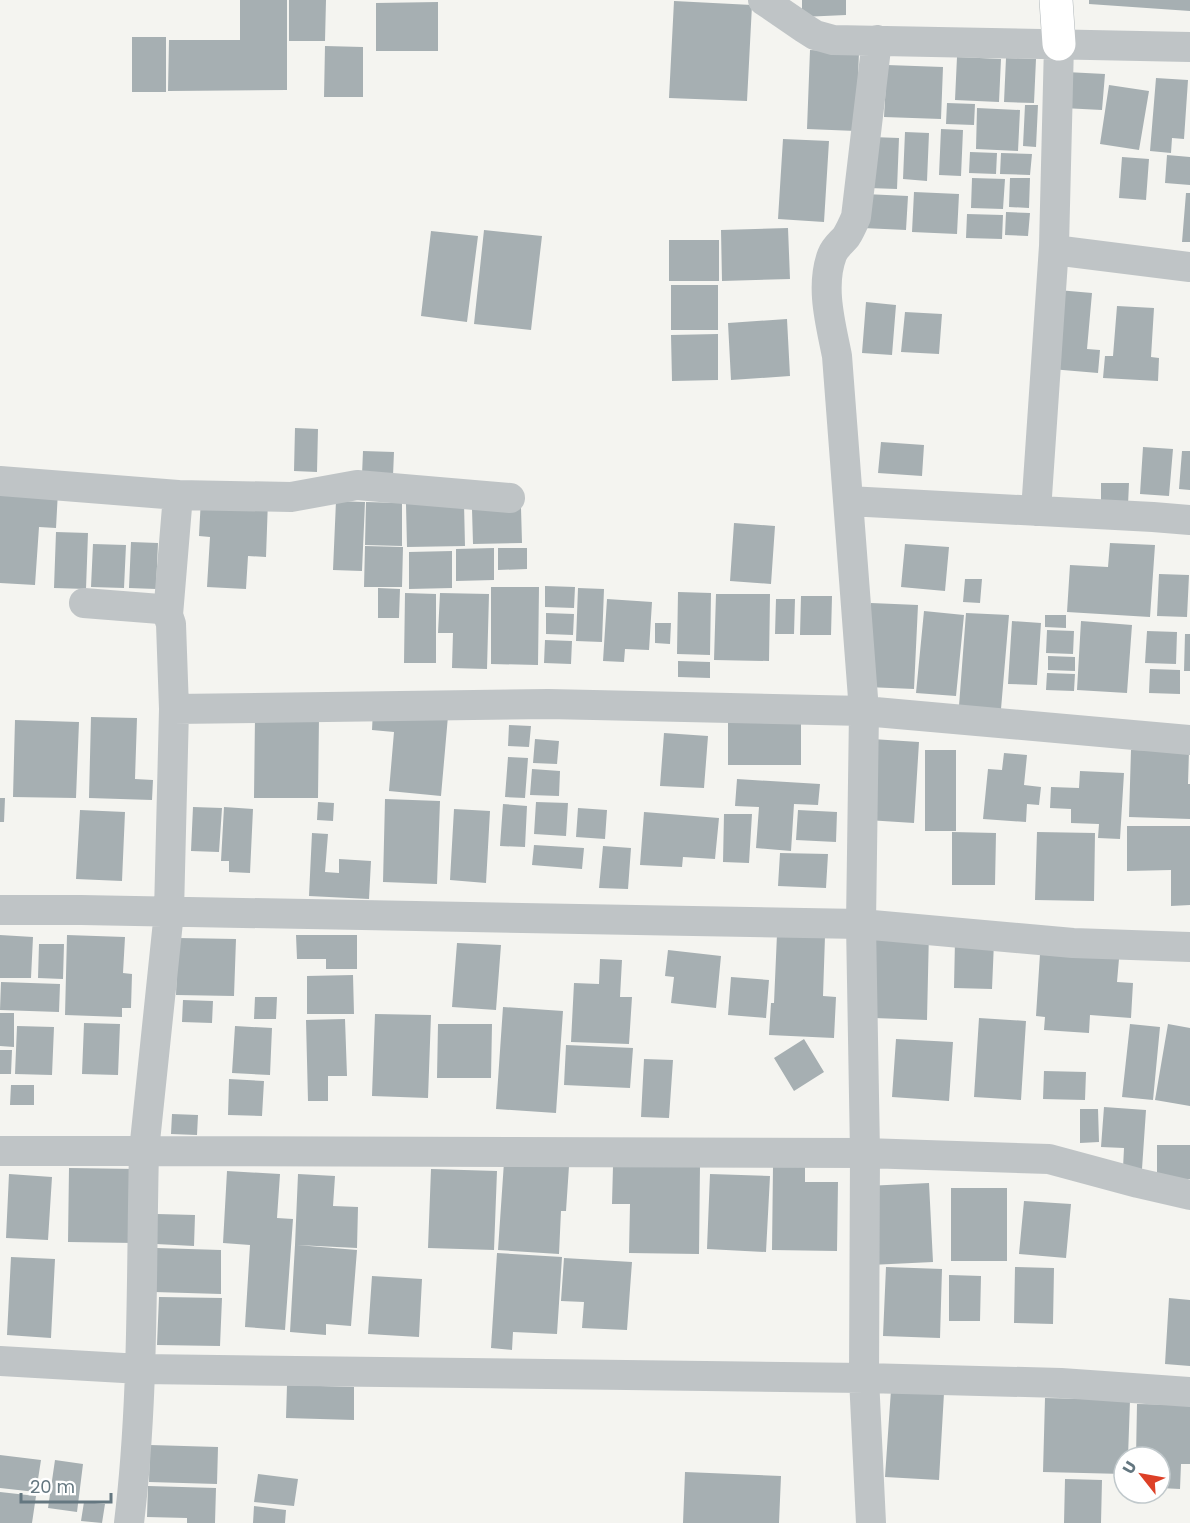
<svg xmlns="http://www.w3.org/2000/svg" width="1190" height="1523" font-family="Poppins,sans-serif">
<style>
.building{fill:#a6afb2}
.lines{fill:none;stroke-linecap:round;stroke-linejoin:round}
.secondary-casing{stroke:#afb6b9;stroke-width:34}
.street{stroke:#bfc4c6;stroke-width:30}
.secondary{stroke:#fff;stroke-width:33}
</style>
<rect width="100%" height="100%" fill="#f4f4f0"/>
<!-- building -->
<path class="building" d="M240,0h47v90l-119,1 1,-51h71z
M289,0h37l-1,41h-36z
M802,0h44v15l-44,2z
M1089,0h101v11l-101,-7z
M674,1l78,4 -5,96 -78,-3z
M438,2v49h-62v-48z
M132,37h34v55h-34z
M325,46l38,1v50h-39z
M810,50l49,2 -3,79 -49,-2z
M957,57l44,2 -2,43 -44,-2z
M1006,58l30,1 -2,44 -30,-1z
M887,65l56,2 -2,52 -57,-2z
M1066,72l39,2 -3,36 -39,-2z
M1156,78l32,2 -4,59 -12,-1 -1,15 -21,-2z
M1109,85l40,6 -10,59 -39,-6z
M947,103l28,1 -1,21 -28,-1z
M1025,105h13l-2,42 -13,-1z
M977,108l43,2 -2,41 -42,-2z
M941,129l22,1 -2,46 -22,-1z
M905,132l24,1 -2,48 -24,-2z
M872,137l27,1 -2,51 -28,-1z
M783,139l46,2 -5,81 -46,-3z
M970,152l27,1 -1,21 -27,-1z
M1001,153l31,1 -2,21 -30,-1z
M1167,155l23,2v28l-25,-2z
M1122,157l27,2 -3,41 -27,-2z
M972,178l33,1 -2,30 -32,-1z
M1010,178h20l-1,30 -20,-1z
M914,192l45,2 -2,40 -45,-2z
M1186,193h4v49h-8z
M865,194l43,2 -2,34 -43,-2z
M1006,212l24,1 -2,23 -23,-1z
M967,214l36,1 -1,24 -36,-1z
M788,228l2,51 -68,2 -1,-51z
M484,230l58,6 -11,94 -57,-6z
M431,231l47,5 -11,86 -46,-6z
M669,240h50v41h-50z
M671,285h47v45h-47z
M1058,290l34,3 -5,56 13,1 -2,23 -47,-4z
M866,302l30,3 -4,50 -30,-2z
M1117,306l37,2 -3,49 8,1 -1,23 -55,-3 2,-22h8z
M905,312l37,2 -3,40 -38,-2z
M787,319l3,57 -59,4 -3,-57z
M718,334v46l-46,1 -1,-46z
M295,428l23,1 -1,43 -23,-1z
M881,442l43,3 -2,31 -44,-3z
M1143,447l30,2 -4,47 -29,-2z
M363,451l31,1 -1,24 -31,-1z
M1182,451h8v39l-11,-1z
M1101,483h28l-1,22h-27z
M0,488l58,3 -2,37 -17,-1 -4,58 -35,-2z
M201,498l67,2 -2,57 -18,-1 -2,33 -39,-2 3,-50 -11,-1z
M336,501l29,1 -3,69 -29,-1z
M366,502l36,1v43l-37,-1z
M464,503l1,43 -58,1 -1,-43z
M521,508l1,35 -49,1 -1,-35z
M734,523l41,3 -4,58 -41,-3z
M56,532l32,1 -2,56 -32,-1z
M131,542l27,1 -2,46 -27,-1z
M1110,543l45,2 -5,72 -83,-5 3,-47 38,2z
M93,544l33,1 -2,43 -33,-1z
M905,544l44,3 -4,44 -44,-4z
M365,546l38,1 -1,40h-38z
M494,548v32l-38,1v-32z
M498,548h29v21l-29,1z
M452,551v37l-43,1v-37z
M1159,574l30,1 -2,42 -30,-1z
M965,579h17l-2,24 -17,-1z
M545,586l30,1 -1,21 -29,-1z
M491,587h48l-1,78 -47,-1z
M378,588l22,1 -1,29h-21z
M578,588l26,1 -2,53 -26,-1z
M678,592l33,1 -1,62 -33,-1z
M405,593l31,1v69h-32z
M440,593l49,1 -2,75 -35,-1 1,-35h-15z
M716,594h54l-1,67 -55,-1z
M801,596h31l-1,39h-31z
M607,599l45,3 -3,48 -24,-1 -1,13 -21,-1z
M776,599h19l-1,35h-19z
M871,603l47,2 -4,84 -47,-2z
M924,611l40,4 -8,81 -40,-3z
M546,613l28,1 -1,21 -27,-1z
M966,613l43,2 -8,94 -42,-3z
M1045,615h21v13l-21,-1z
M1012,621l29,2 -4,62 -29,-1z
M1081,621l51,4 -5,68 -50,-3z
M655,623h16l-1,21 -15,-1z
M1047,630l27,1 -1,23 -27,-1z
M1147,631l30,1 -1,32 -31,-1z
M1185,634h5v37h-6z
M545,640l27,1 -1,23 -27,-1z
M1048,656l27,1v14l-27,-1z
M678,661l32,1v16l-32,-1z
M1150,669l30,1v24l-31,-1z
M1047,673l28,1 -1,17 -28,-1z
M373,710l75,6 -7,80 -52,-5 5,-59 -22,-2z
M801,715v50h-73v-49z
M91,717l46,1 -2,61 18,1 -1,20 -63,-2z
M255,717h64l-1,81h-64z
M15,720l64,2 -3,76 -63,-1z
M509,725l22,1 -2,21 -21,-1z
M664,733l44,3 -4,52 -44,-2z
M535,739l24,2 -2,23 -24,-1z
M872,739l47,3 -5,81 -47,-3z
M925,750h31v81h-31z
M1131,750l58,1 -1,33h2v35l-61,-2z
M1004,753l23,2 -3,30 17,2 -2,18 -12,-1 -1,18 -43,-3 5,-50 14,1z
M508,757l20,1 -3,40 -20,-1z
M532,769l28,2 -1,25 -29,-1z
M1080,771l44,2 -4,66 -22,-1 1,-14 -28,-1v-14l-21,-1 1,-21 28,1z
M737,779l83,5 -2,21 -24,-1 -3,47 -35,-3 3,-41 -24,-1z
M0,798h5l-1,24h-4z
M385,799l55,2 -3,83 -54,-2z
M318,802l16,1 -1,18 -16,-1z
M536,802l32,1 -2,33 -32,-2z
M503,804l24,2 -2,41 -25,-1z
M193,807l29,1 -3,44 -28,-1z
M224,807l29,2 -3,64 -21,-1v-11h-8z
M578,808l29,2 -2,29 -29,-2z
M454,809l36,2 -4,72 -36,-3z
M80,810l45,2 -3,69 -46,-2z
M798,810l39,2 -1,30 -40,-2z
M644,812l75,6 -4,41 -32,-2 -1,10 -42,-2z
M724,814h28l-3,49 -26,-1z
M1127,826h63v79l-19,1v-36l-44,1z
M952,832l44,1 -1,52h-43z
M1037,832l58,1 -1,68 -59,-1z
M312,833l16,1 -3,38 14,1v-14l32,2 -2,38 -60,-3z
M534,845l50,3 -2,21 -50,-4z
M603,846l28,2 -3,41 -29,-1z
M780,853l48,1 -2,34 -48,-2z
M876,930l53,1 -2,89 -53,-2z
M777,934l48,2 -2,60 13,1 -2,41 -65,-3 2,-32h3z
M0,935l33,2 -2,41h-31z
M67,935l58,2 -2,36 9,1 -1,34h-9v9l-57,-2z
M296,935h61v34h-31v-10h-29z
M178,938l58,1 -2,57 -58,-1z
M955,940l39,2 -2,47 -38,-1z
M457,943l44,2 -5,65 -44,-3z
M39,944h25l-1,35 -25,-1z
M668,950l53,6 -5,52 -45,-5 3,-26 -9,-1z
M1040,954l79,5 -2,23 16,1 -2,35 -41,-3 -1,18 -45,-3 1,-13 -9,-1z
M600,959l22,1 -2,37h12l-3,47 -58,-2 3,-59 25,1z
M353,975l1,39h-47v-38z
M731,977l38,3 -3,38 -38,-3z
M1,982l59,2 -1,28 -59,-2z
M255,997h22l-1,22h-22z
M183,1000l30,1 -1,22 -30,-1z
M503,1007l60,4 -7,102 -60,-4z
M0,1013h14v34l-14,-1z
M375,1014l56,1 -3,83 -56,-2z
M979,1018l47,3 -5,79 -47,-3z
M345,1019l2,57h-19v25h-20l-2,-81z
M84,1023l36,1 -2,51 -36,-1z
M438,1024h54l-1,54h-54z
M1130,1024l30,3 -7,73 -31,-3z
M1168,1024l22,4v78l-35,-6z
M17,1026l37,1 -2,48 -37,-1z
M235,1026l37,2 -2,47 -38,-2z
M804,1039l20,33 -30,19 -20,-33z
M896,1039l57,3 -4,59 -57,-4z
M566,1045l67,3 -3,40 -66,-3z
M0,1050h12l-1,24h-11z
M644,1059l29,1 -4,58 -28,-1z
M1044,1071l42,1 -1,28 -42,-1z
M229,1079l35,2 -2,35 -34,-1z
M11,1085h23v20h-24z
M1104,1107l42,3 -4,59 -19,-1 1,-20 -23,-1z
M1080,1109h18l1,33 -19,1z
M172,1114l26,1 -1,20 -26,-1z
M1157,1145h33v34h-33z
M504,1162l65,4 -3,45h-5l-2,43 -61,-4z
M613,1166h87l-1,88 -70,-1 1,-49h-18z
M773,1166l32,1v15h33l-1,69 -65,-1z
M69,1168l68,1 -2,74 -67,-1z
M431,1169l66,2 -3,79 -66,-2z
M227,1171l53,3 -3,44 16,1 -8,111 -40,-3 5,-82 -27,-2z
M9,1174l43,3 -4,63 -42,-2z
M298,1174l37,2 -2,30 25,1 -1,41 -60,-3 60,5 -6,76 -25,-2v11l-36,-3 5,-87z
M710,1174l60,2 -4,76 -59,-3z
M929,1183l4,79 -63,3 -4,-79z
M951,1188h56v73h-56z
M1024,1201l47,3 -5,54 -47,-4z
M157,1214l38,1 -1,31 -38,-2z
M156,1248l65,2v44l-67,-2z
M497,1253l65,4 -5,77 -44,-2 -1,18 -21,-2z
M11,1257l44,2 -4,79 -44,-3z
M564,1258l68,4 -5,68 -45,-2 2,-26 -23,-1z
M886,1267l56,2 -2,69 -57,-2z
M1015,1267l39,1 -1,56 -39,-1z
M949,1275l32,1 -1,45h-31z
M372,1276l50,3 -3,58 -51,-3z
M159,1297l63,1 -2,48 -63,-1z
M1169,1298l21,2v66l-25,-2z
M287,1385l67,2v33l-68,-2z
M891,1390l53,3 -5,87 -54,-3z
M1045,1398l85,2 -2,57h-4v17l-81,-2z
M1137,1404l53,1v59h-9l-1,25 -20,-1v-31h-24z
M150,1445l68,2 -1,37 -68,-2z
M0,1455l41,5 -5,32 -36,-4z
M55,1460l28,4 -6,48 -29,-4z
M685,1472l96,4 -2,47h-96z
M258,1474l40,5 -4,27 -40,-4z
M1065,1479l37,1 -1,43h-37z
M148,1486l68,2 -1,35h-28v-5l-40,-1z
M0,1492l36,4 -4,27h-32z
M84,1502l21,2 -3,19 -21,-2z
M254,1506l32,4 -1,13h-32z"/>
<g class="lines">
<defs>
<path id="secondary" d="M1056,0l3,44"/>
</defs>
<!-- secondary casing -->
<use href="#secondary" class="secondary-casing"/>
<!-- street -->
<path class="street" d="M763,0l41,28 11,7 18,5 357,7
M1054,246l3,3 5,2 128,16
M0,481l178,14 113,2 66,-12 153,13
M848,501l305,16 37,3
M1036,511l18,-265 5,-202
M168,615l10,-120
M174,709l374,-5 316,7 326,29
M0,910h81l780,14 212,19 117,4
M0,1151h144l25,-239 5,-203 -3,-85 -3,-9 -8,-6 -76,-6
M0,1361l141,8 723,9 197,5 129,9
M129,1523c15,-124 12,-248 15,-372l721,2 184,6 89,24 52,12
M871,1523l-7,-145 1,-225 -4,-229 3,-213 -27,-355c-6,-31 -17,-69 -5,-101 3,-8 9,-12 14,-18 4,-6 7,-13 10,-20l21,-177"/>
<!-- secondary -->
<use href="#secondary" class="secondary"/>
</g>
<!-- north arrow -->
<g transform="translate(1142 1475) rotate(301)"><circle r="28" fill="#ffffff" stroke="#c1c9cc" stroke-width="1.5"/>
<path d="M0-4.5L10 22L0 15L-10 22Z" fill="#dd4027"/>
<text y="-9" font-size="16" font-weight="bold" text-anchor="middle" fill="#647780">U</text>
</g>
<!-- scale -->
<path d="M21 1493v9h90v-9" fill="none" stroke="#647780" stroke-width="3"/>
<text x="30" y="1493" font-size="18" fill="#647780" stroke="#ffffff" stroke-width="4.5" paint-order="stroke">20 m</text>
</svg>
